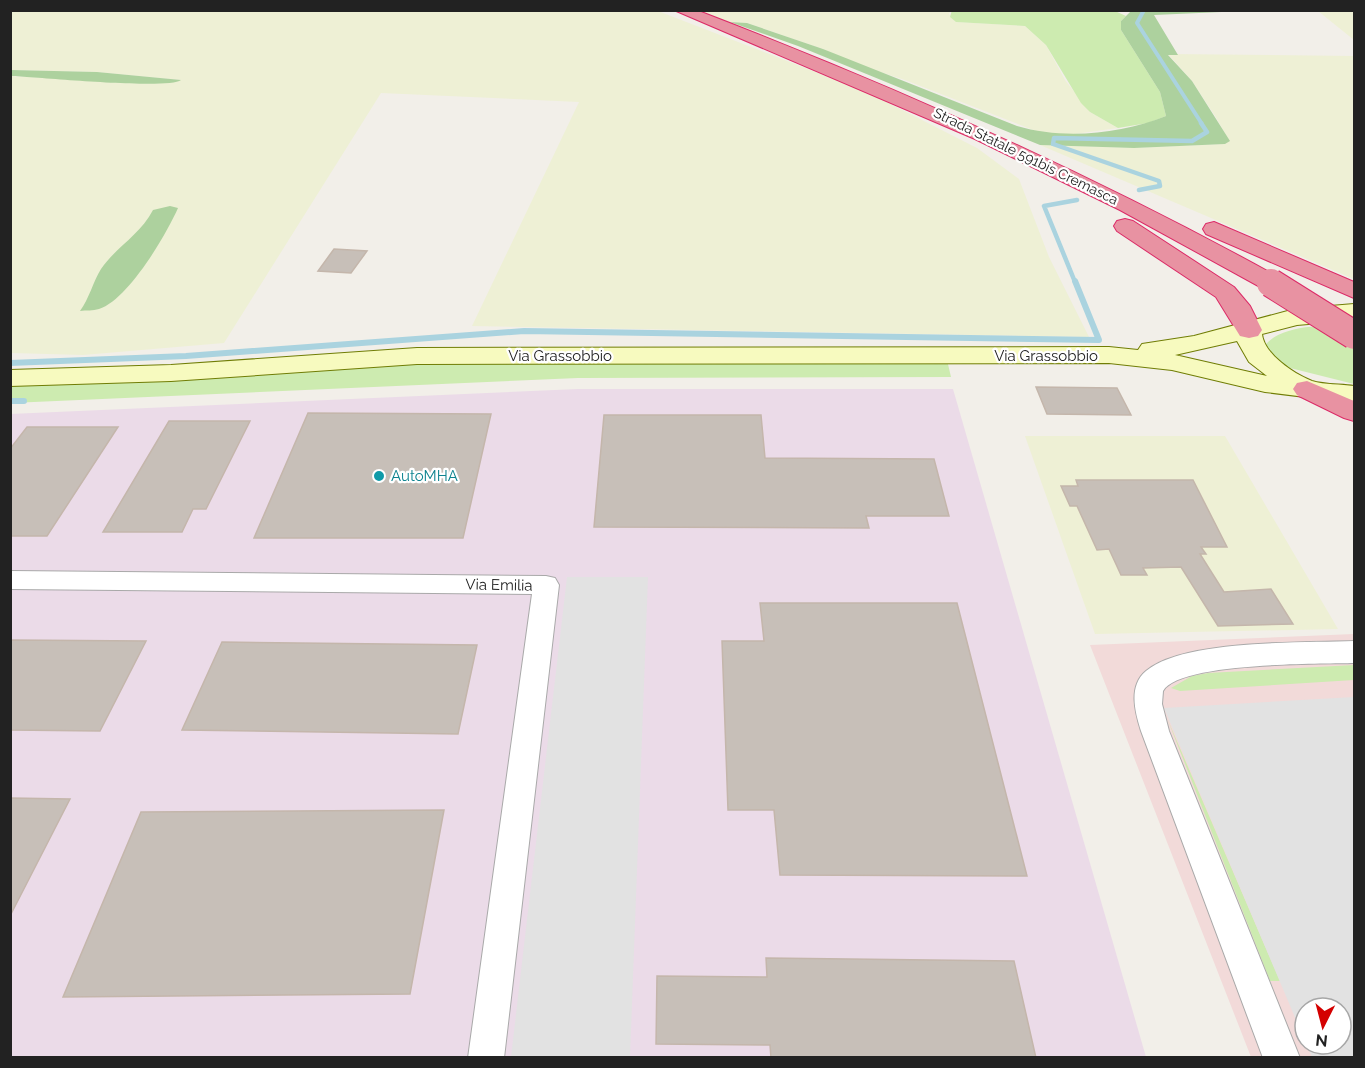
<svg xmlns="http://www.w3.org/2000/svg" width="1365" height="1068" font-family="Raleway,sans-serif">
<style>
.commercial{fill:#f2dad9;fill-rule:evenodd}
.industrial{fill:#ebdbe8}
.farmland{fill:#eef0d5}
.grass{fill:#cdebb0}
.forest{fill:#add19e}
.parking{fill:#e2e2e2}
.lines{fill:none;stroke-linecap:round;stroke-linejoin:round}
.stream-far2{stroke:#aad3df;stroke-width:4}
.stream-far1{stroke:#aad3df;stroke-width:4.5}
.stream{stroke:#aad3df;stroke-width:6}
.building{fill:#c7bfb8;stroke:#c4b6ab;stroke-width:1.5}
.street-casing{stroke:#a9a9a9;stroke-width:2}
.secondary-casing{stroke:#707d05;stroke-width:2}
.highway-casing{stroke:#dc2a67;stroke-width:2}
.street{fill:#fff;fill-rule:evenodd}
.secondary{fill:#f7fabf;fill-rule:evenodd}
.highway{fill:#e892a2;fill-rule:evenodd}
.highway-bridge-casing{stroke:#dc2a67;stroke-width:30;stroke-linecap:butt}
.highway-bridge{stroke:#e892a2;stroke-width:28}
.culture-dot{fill:#0f9aa8;stroke:#fff;stroke-width:2}
.labels{text-anchor:middle;dominant-baseline:central;stroke-width:4.5;stroke-linejoin:round;paint-order:stroke}
.far-street-label{font-size:14px;fill:#222;stroke:#fff}
.street-label{font-size:15px;fill:#222;stroke:#fff}
.culture-label{font-size:15px;fill:#0d838f;stroke:#fff;text-anchor:start}
</style>
<rect width="100%" height="100%" fill="#f2efe9"/>
<!-- commercial -->
<path class="commercial" d="M1354,634v423h-103l-161,-412zM1305,1008h36v36h-36z"/>
<!-- industrial -->
<path class="industrial" d="M578,389h375l193,668h-1135l-1,-643z"/>
<!-- farmland -->
<path class="farmland" d="M11,10l647,1 207,80 112,57 42,31 30,78 40,80 -617,-11 107,-224 -198,-9 -157,250 -141,12 -72,-2v-277l125,7 44,-3 -83,-8 -86,-2z
M952,10l-3,4 7,8 69,4 21,19 19,35 25,32 28,16 -51,7 -26,-2 -136,-53 -49,-16 -33,-15 -76,-26 -17,-1 -35,-11z
M1318,11h36v29z
M1168,54l186,2v223l-314,-134 94,3 91,-4 4,-4 -14,-24 -23,-35z
M1025,436h200l113,193 -243,5z"/>
<!-- grass -->
<path class="grass" d="M952,10l163,1 11,5 -5,5v9l39,62 6,24 -18,7 -30,5 -28,-16 -9,-9 -35,-58 -21,-19 -69,-4 -6,-5z
M1354,325v59l-72,-18 -17,-21c19,-22 63,-19 89,-20z
M410,359l537,1 4,17 -373,1 -567,25 -1,-21z
M1354,665v15l-174,11 -9,-3 21,-12 16,-3z
M1167,718l113,263h-10z"/>
<!-- forest -->
<path class="forest" d="M1131,11h113l-90,4 24,40h-10l24,26 38,60 -5,3 -91,4 -94,-3 -242,-99 -68,-24 17,1 76,26 194,77c47,14 104,8 149,-10l-6,-24 -39,-62v-9z
M11,70l86,2 84,8c-13,10 -144,-3 -170,-4z
M170,206l8,2c-12,27 -50,92 -79,101 -6,2 -13,1 -19,2 9,-12 13,-29 21,-42 15,-22 39,-34 52,-59z"/>
<!-- parking -->
<path class="parking" d="M567,577h81l-18,480h-119z
M1354,697v360h-42l-6,-13h35v-36h-36v33l-141,-333z"/>
<g class="lines">
<!-- stream-far2 -->
<path class="stream-far2" d="M1144,10l-7,13 65,101"/>
<!-- stream-far1 -->
<path class="stream-far1" d="M1139,190l21,-4 -1,-5 -106,-37 1,-6 138,3 15,-9 -6,-9
M1075,282l-31,-76 33,-6"/>
<!-- stream -->
<path class="stream" d="M10,363l176,-7 338,-25 575,9 -24,-59
M10,401h14"/>
</g>
<!-- building -->
<path class="building" d="M334,249l33,2 -16,22 -33,-2z
M1036,387l81,1 14,27 -84,-1z
M308,413l183,1 -28,124h-209z
M604,415h157l4,43 169,1 15,57h-83l3,12 -275,-1z
M169,421h81l-44,88h-13l-11,23h-79z
M27,427h91l-71,109h-37v-87z
M1076,480h117l34,67h-26l5,7h-6l24,38 47,-3 22,35 -75,2 -37,-59 -38,1 4,7h-26l-12,-26 -12,1 -20,-44h-7l-9,-20h17z
M760,603h197l70,273 -247,-1 -6,-65h-46l-6,-169h42z
M10,640l136,1 -46,90 -90,-1z
M222,642l255,3 -19,89 -276,-4z
M10,798l60,1 -60,117z
M444,810l-34,184 -347,3 78,-185z
M766,958l248,3 22,97h-265l-1,-13 -114,-1 1,-68 110,1z"/>
<g class="lines">
<defs>
<path id="street" d="M10,571l536,5 9,2 4,7 -55,473h-36l64,-464 -522,-5z
M1354,641v22c-34,1 -175,-1 -191,28l-1,13 7,27 131,327h-37l-122,-327c-6,-19 -13,-45 5,-60 37,-32 159,-28 208,-30z"/>
<path id="secondary" d="M1354,304v16l-57,5 -35,9c2,20 32,40 50,47 13,4 29,3 42,5v17l-89,-11 -93,-22 -63,-7 -692,1 -246,17 -161,5v-16l161,-5 246,-17 692,-1 29,3 4,-6 52,-8 101,-27zM1237,341l12,21 18,14 -92,-21z"/>
<path id="highway" d="M674,10h22c201,77 396,164 584,268l3,5 -3,5 -9,2 -9,-2 -142,-78 -145,-71z
M1125,219l8,2 101,66 16,19 12,24 -4,6 -9,2 -9,-2 -24,-39 -99,-66 -3,-5 3,-5z
M1214,222l140,60v16l-148,-64 -3,-5 3,-5z
M1307,381l47,20v20l-10,-3 -47,-23 -4,-6 4,-6z"/>
</defs>
<!-- street casing -->
<use href="#street" class="street-casing"/>
<!-- secondary casing -->
<use href="#secondary" class="secondary-casing"/>
<!-- highway casing -->
<use href="#highway" class="highway-casing"/>
<!-- street -->
<use href="#street" class="street"/>
<!-- secondary -->
<use href="#secondary" class="secondary"/>
<!-- highway -->
<use href="#highway" class="highway"/>
<defs>
<path id="highway-bridge" d="M1271,283l83,52"/>
</defs>
<!-- highway-bridge casing -->
<use href="#highway-bridge" class="highway-bridge-casing"/>
<!-- highway-bridge -->
<use href="#highway-bridge" class="highway-bridge"/>
</g>
<!-- markers -->
<circle class="culture-dot" cx="379" cy="476" r="6"/>
<g class="labels">
<!-- far-street labels -->
<g class="far-street-label">
<text transform="translate(1026 156) rotate(26)">Strada Statale 591bis Cremasca</text>
</g>
<!-- street labels -->
<g class="street-label">
<text x="560" y="356">Via Grassobbio</text>
<text x="1046" y="356">Via Grassobbio</text>
<text transform="translate(499 585) rotate(1)">Via Emilia</text>
</g>
<!-- culture labels -->
<g class="culture-label">
<text x="391" y="476">AutoMHA</text>
</g>
</g>
<!-- border -->
<rect width="1365" height="1068" fill="none" stroke="#222222" stroke-width="24"/>
<!-- north arrow -->
<g transform="translate(1323 1026) rotate(186)"><circle r="28" fill="#ffffff" stroke="#a7a7a7" stroke-width="1.5"/>
<path d="M0-4.5L10 22L0 15L-10 22Z" fill="#d40000"/>
<text y="-9" font-size="16" font-weight="bold" text-anchor="middle" fill="#222222">N</text>
</g>
</svg>
